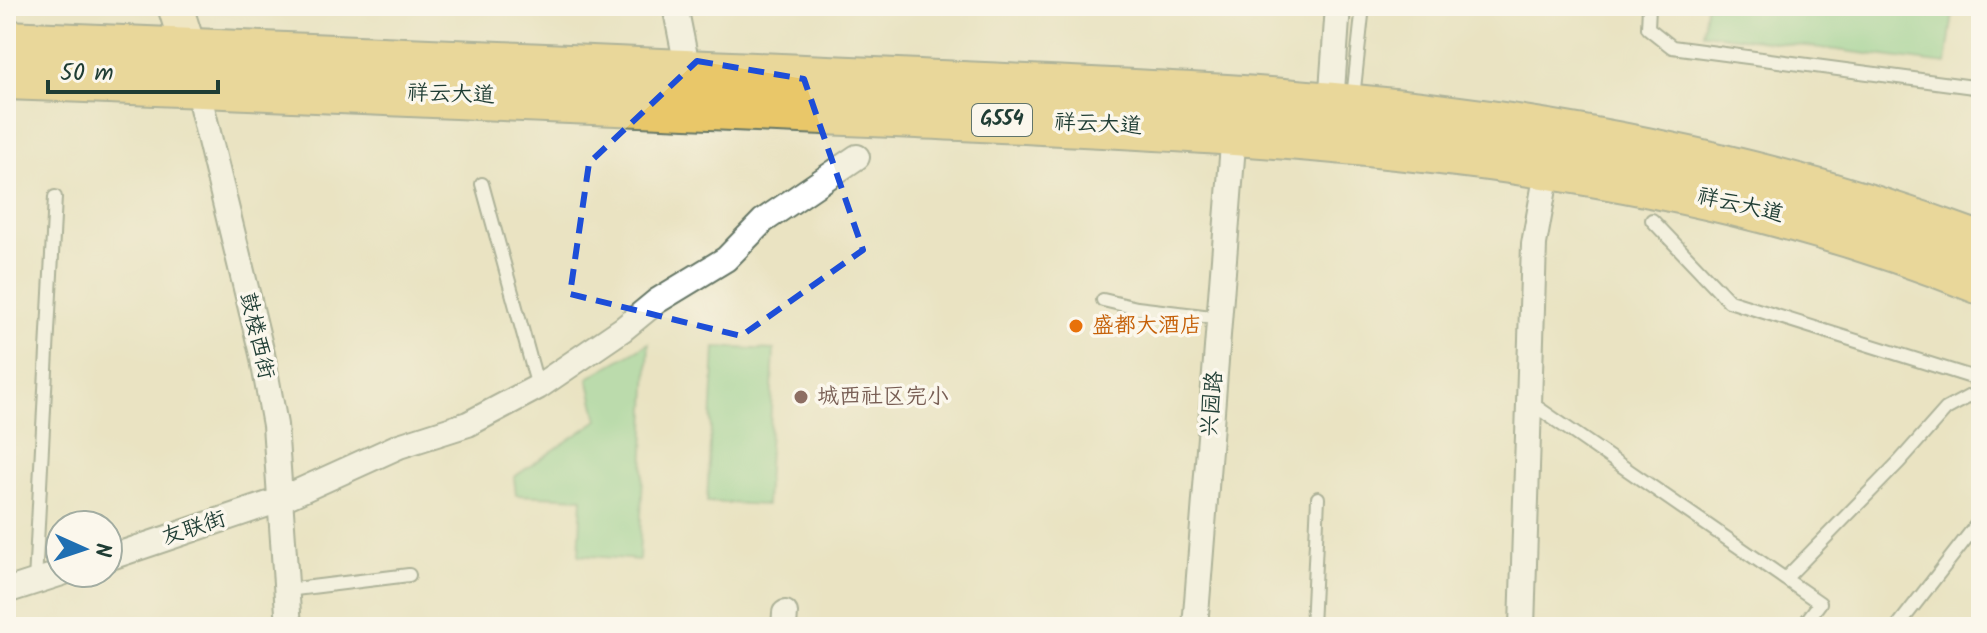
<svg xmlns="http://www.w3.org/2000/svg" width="1987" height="633" font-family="Kalam,'LXGW WenKai TC',sans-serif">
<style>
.green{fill:#83d190;stroke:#518762;stroke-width:2}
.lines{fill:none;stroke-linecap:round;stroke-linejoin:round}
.lane-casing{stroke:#676;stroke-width:16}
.street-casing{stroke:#676;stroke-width:28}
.secondary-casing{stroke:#676;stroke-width:38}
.highway-casing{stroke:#676;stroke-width:48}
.lane{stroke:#fff;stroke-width:12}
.street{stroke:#fff;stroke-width:24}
.secondary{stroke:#f6e9c3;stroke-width:34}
.highway{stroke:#e9c769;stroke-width:44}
.marked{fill:none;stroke:#1d4ed8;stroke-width:6;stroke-dasharray:16 10;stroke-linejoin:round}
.food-dot{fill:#e8710a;stroke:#fbf7ec;stroke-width:3}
.education-dot{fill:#8d6e63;stroke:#fbf7ec;stroke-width:3}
.labels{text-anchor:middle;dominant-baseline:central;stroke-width:7;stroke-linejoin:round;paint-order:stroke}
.shield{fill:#fbf7ec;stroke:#61756b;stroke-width:2}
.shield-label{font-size:20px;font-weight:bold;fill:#1f3d34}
.street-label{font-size:22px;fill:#1f3d34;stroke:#fbf7ec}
.food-label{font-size:22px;fill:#c56008;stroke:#fbf7ec;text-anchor:start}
.education-label{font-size:22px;fill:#785e54;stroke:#fbf7ec;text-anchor:start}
</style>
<rect width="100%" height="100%" fill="#fbf7ec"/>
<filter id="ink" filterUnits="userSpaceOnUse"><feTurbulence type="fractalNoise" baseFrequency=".0125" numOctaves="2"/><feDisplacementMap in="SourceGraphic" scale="16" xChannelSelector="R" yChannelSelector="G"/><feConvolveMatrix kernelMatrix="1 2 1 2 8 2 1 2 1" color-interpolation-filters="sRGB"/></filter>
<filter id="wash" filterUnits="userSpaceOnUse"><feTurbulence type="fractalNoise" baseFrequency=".006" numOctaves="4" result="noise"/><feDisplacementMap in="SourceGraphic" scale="32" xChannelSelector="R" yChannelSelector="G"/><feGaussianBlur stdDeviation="1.8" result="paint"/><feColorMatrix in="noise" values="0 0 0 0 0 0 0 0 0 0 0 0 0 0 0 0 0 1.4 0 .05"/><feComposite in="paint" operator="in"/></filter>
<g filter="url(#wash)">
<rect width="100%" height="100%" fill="#eae3c2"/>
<!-- green -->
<path class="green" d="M1706,6h248l-8,58 -243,-31z
M649,343l-10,217 -60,-5 3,-57 -66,-3 -2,-18 84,-57 -10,-42z
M715,347l59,3 -8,155 -59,-3z"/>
</g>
<g filter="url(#ink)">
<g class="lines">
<defs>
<path id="lane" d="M1649,6l-1,22 24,19 309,41
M1353,98l10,-92
M482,184l56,203
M1652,220l77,81 252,79
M1103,300l34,8 83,10
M1528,401l292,202 -18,24
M1785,579l114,-117 47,-53 35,-19
M35,582l20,-385
M287,590l122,-15
M1312,627l6,-129
M1897,627l84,-108"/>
<path id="street" d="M675,6l13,65
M194,75l68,279 13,71 14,202
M1331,105l7,-99
M108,558l172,-58 119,-54 69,-22 70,-37 85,-58 34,-28 69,-42 37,-38 94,-64
M6,591l56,-18
M784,627l1,-14
M1195,627l39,-495
M1522,627l12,-383 14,-78"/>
<path id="secondary" d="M175,6l14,44"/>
<path id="highway" d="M6,43c297,10 594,24 891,38 180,9 361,13 540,35 186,23 368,63 544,129
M6,77c304,11 608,24 911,39 359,17 726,29 1064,166"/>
</defs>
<!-- lane casing -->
<use href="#lane" class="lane-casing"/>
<!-- street casing -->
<use href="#street" class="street-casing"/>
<!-- secondary casing -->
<use href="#secondary" class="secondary-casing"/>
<!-- highway casing -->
<use href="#highway" class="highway-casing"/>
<!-- lane -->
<use href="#lane" class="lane"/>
<!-- street -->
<use href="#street" class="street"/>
<!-- secondary -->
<use href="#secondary" class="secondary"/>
<!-- highway -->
<use href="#highway" class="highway"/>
</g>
</g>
<!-- marked area -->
<path d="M0 0H1987V633H0ZM697,61l107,18 59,171 -122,86 -171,-42 19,-131z" fill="#eae3c2" fill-opacity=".55" fill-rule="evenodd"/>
<path class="marked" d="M697,61l107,18 59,171 -122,86 -171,-42 19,-131z"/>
<!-- markers -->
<circle class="food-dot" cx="1076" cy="326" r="8"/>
<circle class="education-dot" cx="801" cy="397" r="8"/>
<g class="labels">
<!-- shield labels -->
<rect class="shield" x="972" y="104" width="60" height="32" rx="6"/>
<g class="shield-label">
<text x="1002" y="120">G554</text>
</g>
<!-- street labels -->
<g class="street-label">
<text transform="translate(451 95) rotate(2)">祥云大道</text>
<text transform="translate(1098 125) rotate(3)">祥云大道</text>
<text transform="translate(1740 206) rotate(13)">祥云大道</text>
<text transform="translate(256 336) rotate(77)">鼓楼西街</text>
<text transform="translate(1213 404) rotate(-85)">兴园路</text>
<text transform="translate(194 529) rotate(-18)">友联街</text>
</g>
<!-- food labels -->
<g class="food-label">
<text x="1092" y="326">盛都大酒店</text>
</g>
<!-- education labels -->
<g class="education-label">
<text x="817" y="397">城西社区完小</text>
</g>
</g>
<!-- margin -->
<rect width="1987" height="633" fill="none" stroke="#fbf7ec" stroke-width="32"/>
<!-- north arrow -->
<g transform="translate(84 549) rotate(93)"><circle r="38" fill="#fbf7ec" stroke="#a3ada2" stroke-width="2"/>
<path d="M0-6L14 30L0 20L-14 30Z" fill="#1f6fb2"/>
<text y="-12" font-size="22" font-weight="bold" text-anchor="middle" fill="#1f3d34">N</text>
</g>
<!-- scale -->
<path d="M48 80v12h170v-12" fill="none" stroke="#1f3d34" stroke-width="4"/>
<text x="60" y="80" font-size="24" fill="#1f3d34" stroke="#fbf7ec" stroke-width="6" paint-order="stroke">50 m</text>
</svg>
